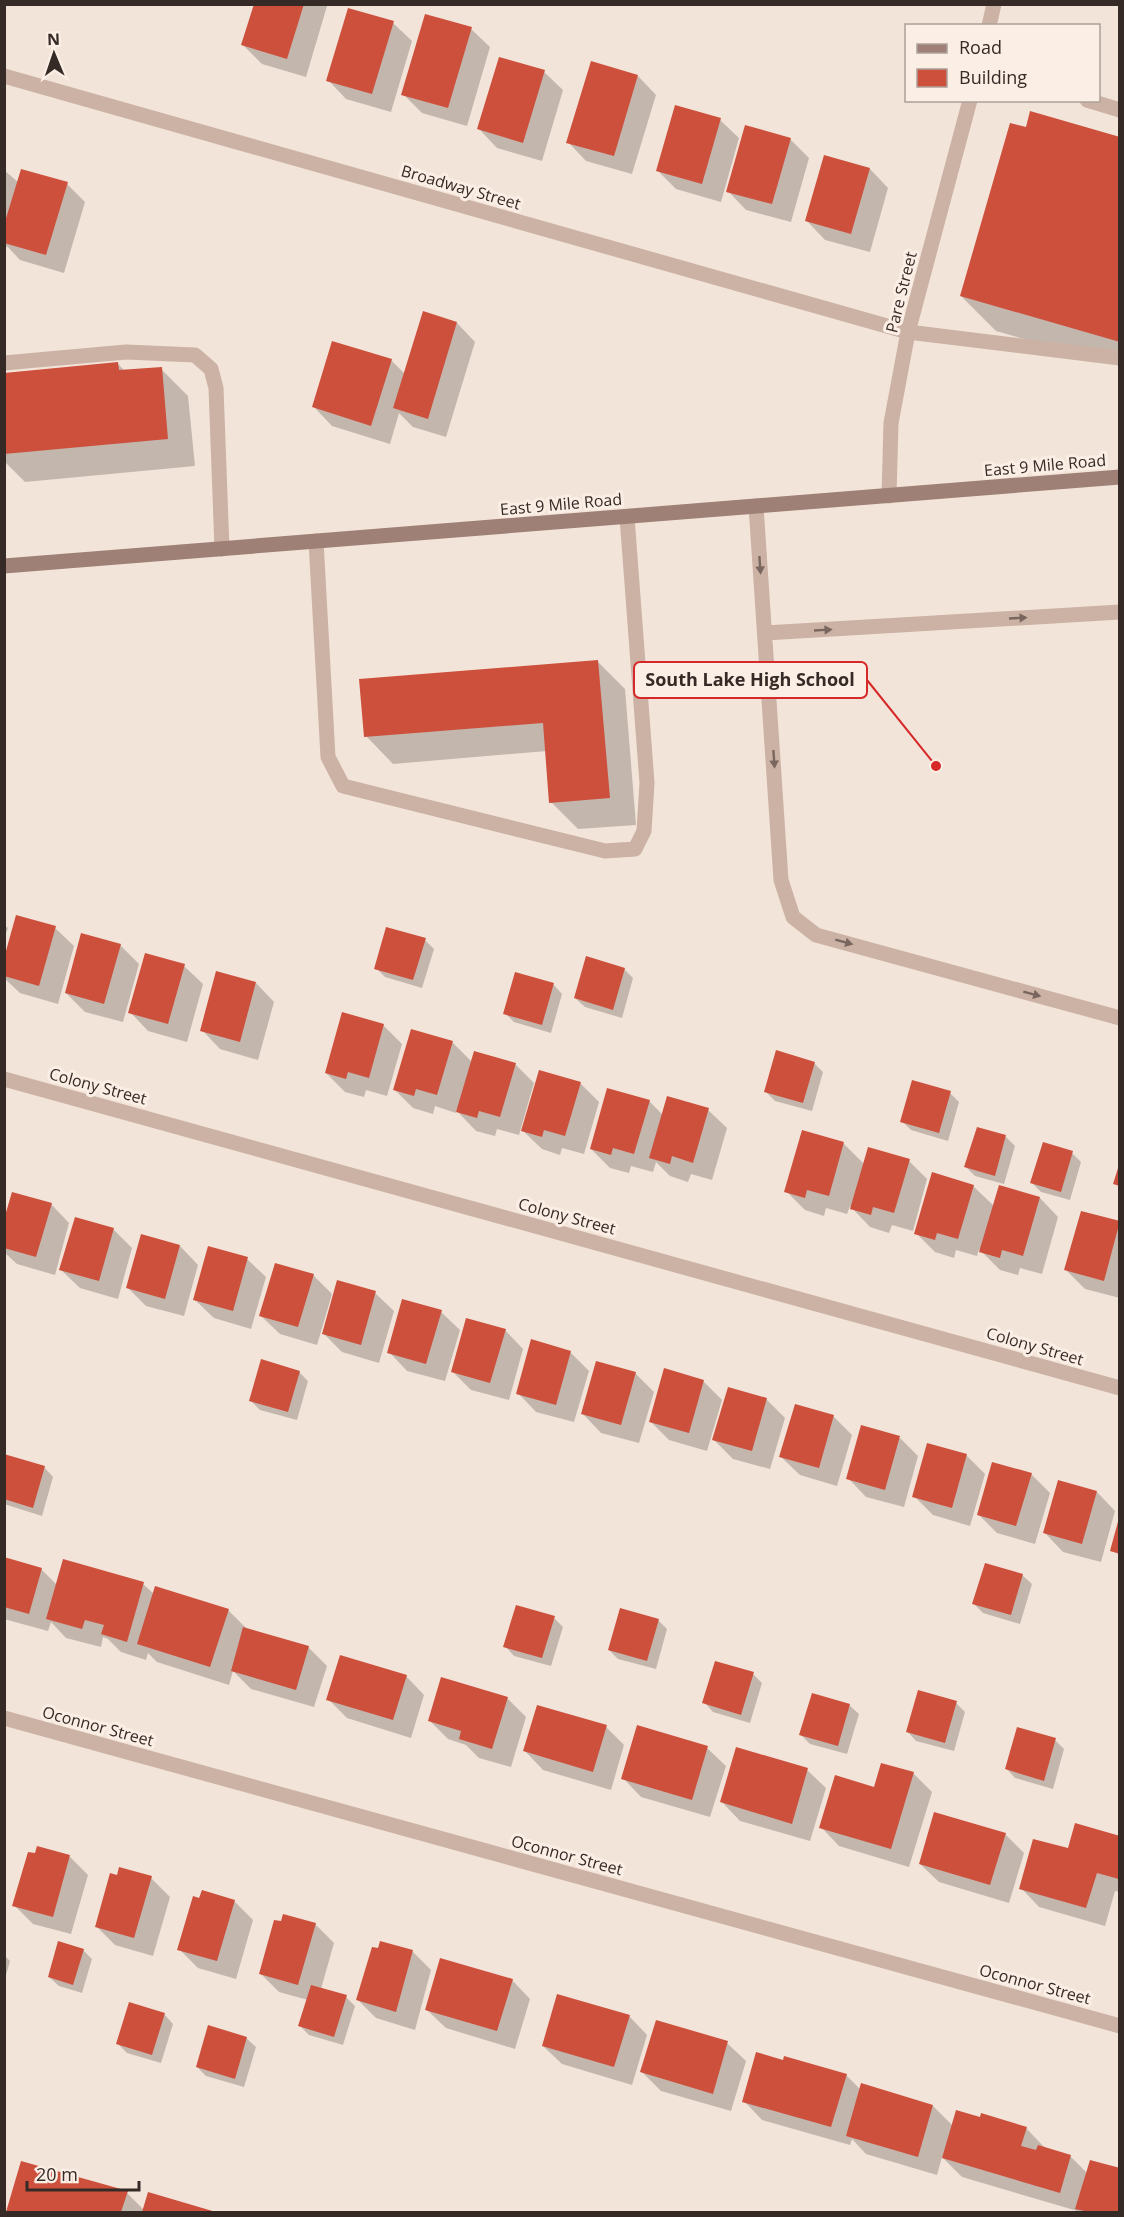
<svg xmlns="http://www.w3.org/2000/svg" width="1124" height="2217" font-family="'Open Sans',sans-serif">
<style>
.shadow{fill:#0003}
.building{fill:#cd503d}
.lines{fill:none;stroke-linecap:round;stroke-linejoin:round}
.service{stroke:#cbb2a4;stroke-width:15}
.minor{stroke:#cbb2a4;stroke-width:15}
.secondary{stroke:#9f8076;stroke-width:15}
.oneway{fill:#79675f}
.labels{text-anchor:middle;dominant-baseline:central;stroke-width:6;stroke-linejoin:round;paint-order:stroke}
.street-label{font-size:16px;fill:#362a26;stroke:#faeee5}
.leader{fill:none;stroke:#d62828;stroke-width:2}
.callout-dot{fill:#d62828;stroke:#faeee5;stroke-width:2}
.callout{fill:#faeee5;stroke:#d62828;stroke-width:2}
.callout-label{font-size:18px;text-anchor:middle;font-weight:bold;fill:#362a26}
</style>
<rect width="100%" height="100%" fill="#f3e4d9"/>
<!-- shadow -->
<path class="shadow" d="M255,4h70l2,2 -21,71 -44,-13 -19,-19z
M393,23l19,18 -21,71 -45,-13 -18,-19z
M471,29l19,18 -23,79 -45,-13 -19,-19z
M544,72l19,18 -21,71 -45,-13 -18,-19z
M638,76l18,19 -24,79 -46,-13 -18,-19z
M720,120l19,18 -18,64 -45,-13 -18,-18z
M746,127l45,13 18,18 -18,64 -45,-12 -18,-19z
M1027,129l93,10v227l-124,-35 -35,-35z
M870,169l18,19 -18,64 -45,-12 -18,-19z
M4,170l15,13 48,1 18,18 -21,71 -44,-13 -13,-14 -3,8z
M424,313l33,10 18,19 -29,95 -33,-10 -14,-14 -9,31 -58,-18 -18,-19 77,-47 14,14z
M118,364l7,7 36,-2 27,27 7,70 -170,16 -21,-21v-87z
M598,662l27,27 11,136 -58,4 -27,-27 -4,-51 -154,13 -27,-28z
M4,925l4,3 -4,11z
M55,928l19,18 -16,58 -38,-11 -16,-15v-14z
M425,940l9,9 -12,39 -37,-11 -9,-9z
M120,945l19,19 -16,58 -38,-10 -19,-19z
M184,966l19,18 -16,58 -39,-11 -18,-19z
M624,969l9,9 -11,40 -37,-11 -10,-9z
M256,983l18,19 -16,58 -38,-11 -18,-19z
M553,984l9,10 -11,39 -37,-11 -9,-9z
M383,1025l19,19 -15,52 -21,-6 -2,7 -19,-5 -19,-19z
M452,1042l20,20 43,2 19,19 -15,52 -22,-6 -2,7 -19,-5 -20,-21v3l-21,-7 -2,8 -20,-6 -18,-18z
M814,1063l9,9 -11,39 -37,-10 -9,-9z
M580,1083l19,19 -15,52 -22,-6 -2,7 -18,-6 -19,-18z
M950,1093l9,9 -11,39 -37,-11 -9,-9z
M649,1101l14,14 45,-5 19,18 -15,52 -21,-6 -3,8 -18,-6 -14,-14 -3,10 -22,-6 -2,7 -19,-5 -19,-19z
M978,1128l28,9 9,9 -11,38 -29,-8 -9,-9z
M803,1132l41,12 20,20 45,-3 18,18 -14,52 -21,-6 -3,8 -19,-6 -20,-21 -3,8 -21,-6 -2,8 -19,-6 -19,-19z
M1072,1153l9,9 -11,38 -29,-8 -9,-9z
M973,1186l21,20 6,-19 40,11 18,19 -16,57 -22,-6 -2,7 -18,-5 -21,-21 -2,7 -21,-6 -2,8 -19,-6 -19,-19z
M51,1204l18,19 -14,52 -38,-11 -13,-12v-28z
M1120,1222v76l-35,-9 -19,-19z
M113,1229l19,19 -14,51 -38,-11 -19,-18z
M180,1246l18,19 -14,51 -38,-10 -19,-19z
M247,1259l19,18 -15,52 -37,-11 -19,-18z
M313,1275l19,19 -15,51 -37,-11 -19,-18z
M375,1293l19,18 -15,52 -37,-11 -19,-19z
M441,1312l19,18 -15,51 -38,-10 -18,-19z
M505,1330l18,19 -14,51 -38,-10 -19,-19z
M570,1352l19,19 -15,51 -38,-10 -18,-19z
M299,1372l9,9 -11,39 -37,-10 -9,-9z
M635,1373l19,19 -15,51 -38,-10 -18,-19z
M703,1381l19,19 -15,51 -38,-11 -18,-18z
M766,1399l19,19 -15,51 -37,-10 -19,-19z
M833,1416l19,19 -15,51 -37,-11 -19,-18z
M900,1438l18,18 -14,51 -38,-10 -18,-19z
M4,1455l40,12 9,10 -11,39 -38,-12z
M966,1455l19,19 -15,52 -37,-11 -19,-19z
M1031,1474l19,19 -15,51 -38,-11 -18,-18z
M1097,1492l18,19 -14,51 -38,-10 -18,-19z
M4,1559l37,10 16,16 86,-1 11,10 74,16 19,19 61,18 19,19 -13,41 -63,-18 -18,-18 -4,14 -72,-23 -9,-9 -2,7 -25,-8 -13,-13 -5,-2 -2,10 -35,-9 -15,-16 -3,9 -44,-12z
M1022,1575l10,9 -12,40 -37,-11 -9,-9z
M554,1618l9,9 -12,39 -37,-10 -9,-10z
M658,1620l9,9 -11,40 -38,-10 -9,-9z
M753,1674l9,9 -12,40 -37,-11 -9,-10z
M406,1676l18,19 -13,43 -64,-20 -19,-19z
M507,1698l19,19 -15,50 -32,-9 -13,-13 -18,-6 -18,-18z
M956,1703l9,9 -11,39 -38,-10 -9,-10z
M849,1705l10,9 -12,40 -37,-10 -9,-9z
M606,1727l18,18 -13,45 -68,-20 -18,-19z
M1055,1740l9,9 -11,40 -38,-11 -9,-10z
M707,1748l19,18 -16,51 -69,-20 -18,-19z
M807,1770l19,18 -16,53 -70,-20 -18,-19z
M913,1773l19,19 -23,75 -70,-21 -18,-19 54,-38z
M1005,1834l19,19 -15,50 -70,-21 -19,-18z
M1120,1837v55l-5,-1 -10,35 -66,-19 -18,-19 48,-38z
M69,1856l19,19 -17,59 -38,-10 -19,-19z
M151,1878l19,19 -17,59 -38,-11 -18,-18z
M234,1901l19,19 -17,59 -38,-11 -19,-19z
M315,1924l19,19 -13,46 25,8 9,9 -12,39 -34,-10 -9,-9 8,-26 -29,-8 -19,-19z
M381,1943l32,9 18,18 -16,60 -39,-12 -18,-18z
M83,1950l9,9 -10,34 -23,-7 -10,-9z
M4,1955l6,6 -6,21z
M512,1980l18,19 -15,50 -69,-21 -19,-18z
M164,2014l9,10 -12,39 -34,-10 -9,-9z
M629,2016l18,19 -15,50 -70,-21 -19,-18z
M246,2038l10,9 -12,40 -38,-11 -9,-9z
M727,2043l19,18 -15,50 -70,-20 -19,-19z
M846,2075l15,15 72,16 20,20 73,2 19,20 25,8 17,17 33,-4v43h-39l-119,-35 -20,-20 -5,18 -71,-21 -14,-15 -2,6 -88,-25 -18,-19z
M22,2163l105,30 17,17 5,-16 64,18h-206z"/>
<!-- building -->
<path class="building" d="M254,4h50l-17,55 -46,-14z
M348,8l46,13 -22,73 -46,-13z
M425,14l47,13 -24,81 -47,-13z
M499,57l46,13 -22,73 -46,-14z
M591,61l47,14 -24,81 -48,-13z
M675,105l46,13 -19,66 -46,-13z
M1030,111l90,26v205l-160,-46 50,-173 16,4z
M745,125l46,13 -19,66 -46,-12z
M824,155l46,13 -19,66 -46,-13z
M21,169l47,13 -22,73 -42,-12v-18z
M423,311l34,11 -29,97 -35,-11z
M332,341l60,18 -21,67 -59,-19z
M118,362l1,8 43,-3 6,72 -164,15v-81z
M598,660l12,138 -61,5 -6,-80 -179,14 -5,-58z
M16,915l40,11 -17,60 -35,-10v-18z
M386,927l40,11 -13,42 -39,-11z
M81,933l40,11 -17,60 -39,-11z
M145,953l40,11 -17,60 -40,-11z
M586,956l39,12 -12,42 -39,-12z
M216,971l40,11 -16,60 -40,-11z
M515,972l39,11 -12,42 -39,-11z
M342,1012l42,12 -15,54 -21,-6 -2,7 -21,-6z
M411,1029l42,12 -16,54 -21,-6 -2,7 -21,-6z
M776,1050l39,12 -12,41 -39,-11z
M474,1051l42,12 -16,54 -21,-6 -2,7 -21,-6z
M539,1070l42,12 -16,54 -21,-6 -2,7 -21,-6z
M912,1080l39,11 -12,42 -39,-11z
M607,1088l43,12 -16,54 -21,-6 -2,7 -21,-6z
M667,1096l42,12 -16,55 -21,-7 -2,8 -21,-6z
M977,1127l29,8 -11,41 -31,-9z
M802,1130l42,12 -15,54 -22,-6 -2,8 -21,-6z
M1043,1142l30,9 -12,41 -31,-9z
M868,1147l42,12 -16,54 -21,-6 -2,8 -21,-6z
M1119,1165h1v21l-7,-2z
M932,1172l42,13 -16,54 -21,-6 -2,7 -21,-6z
M999,1185l41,12 -17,59 -21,-6 -2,8 -21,-6z
M12,1192l40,11 -16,54 -32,-9v-29z
M1081,1211l39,10 -16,60 -40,-11z
M75,1217l39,11 -15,53 -40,-11z
M141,1234l39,11 -15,54 -39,-11z
M208,1246l40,11 -15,54 -40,-11z
M275,1263l39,11 -16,53 -39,-11z
M337,1280l39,11 -15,54 -39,-11z
M402,1299l40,11 -16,54 -39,-11z
M466,1318l40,11 -16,54 -39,-11z
M531,1339l40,12 -15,54 -40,-11z
M261,1359l39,12 -12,41 -39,-11z
M596,1361l40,11 -15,53 -40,-11z
M664,1368l40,12 -15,53 -40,-11z
M728,1387l39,11 -15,53 -40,-11z
M795,1404l39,11 -15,53 -40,-11z
M861,1425l39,11 -15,54 -39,-11z
M927,1443l40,11 -15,54 -40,-11z
M4,1454l41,12 -12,42 -29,-9z
M992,1462l40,11 -16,53 -39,-11z
M1058,1480l39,11 -15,53 -39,-11z
M1119,1518h1v36l-10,-3z
M4,1557l38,11 -13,46 -25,-7z
M63,1559l81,23 -17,60 -26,-8 3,-9 -19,-5 -3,9 -36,-10z
M985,1563l38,11 -12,41 -39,-11z
M155,1586l74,23 -19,58 -73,-23z
M516,1605l39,11 -13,42 -39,-11z
M620,1608l39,11 -12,42 -39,-11z
M243,1627l66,19 -13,44 -65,-19z
M340,1655l67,20 -14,45 -67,-20z
M715,1661l39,11 -13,43 -39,-12z
M441,1677l67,20 -16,52 -33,-10 2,-8 -33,-10z
M918,1690l39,11 -12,42 -39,-11z
M812,1693l38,11 -12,42 -39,-11z
M537,1705l70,20 -14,47 -70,-21z
M637,1725l71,21 -16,54 -71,-21z
M1017,1727l39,11 -12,43 -39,-12z
M736,1747l72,21 -16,56 -72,-22z
M881,1763l33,9 -23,77 -72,-21 16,-53 39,12z
M934,1812l72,21 -16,52 -71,-21z
M1075,1823l45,13 -1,43 -22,-6 -11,35 -67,-19 14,-50 35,9z
M37,1846l33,9 -17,62 -41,-11 16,-54 7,1z
M119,1867l33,9 -18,62 -39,-11 15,-54 7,2z
M202,1890l33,10 -18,61 -40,-11 16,-54 6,2z
M283,1914l33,9 -18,62 -39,-11 15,-54 7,1z
M58,1941l26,8 -11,36 -25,-8z
M380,1941l33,9 -17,62 -40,-12 16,-53 6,1z
M440,1958l73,21 -16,52 -72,-21z
M311,1985l36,10 -13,42 -36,-11z
M557,1994l73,21 -16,52 -72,-21z
M129,2002l36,11 -13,42 -36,-11z
M656,2020l72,21 -15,53 -73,-22z
M208,2025l39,12 -12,42 -39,-12z
M756,2052l27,8 1,-4 63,18 -16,53 -89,-25z
M861,2083l72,22 -15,52 -72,-21z
M956,2110l24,7 1,-4 46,14 -6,19 15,4 2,-5 33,10 -11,38 -118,-35z
M1090,2160l30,8v44h-31l-14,-3z
M21,2161l107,30 -7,21h-115z
M148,2192l68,20h-74z"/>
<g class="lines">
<!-- service -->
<path class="service" d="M1087,100l33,10
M908,332l212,26
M4,363l122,-11 69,3 16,14 5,19 6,161
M756,506l25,374 12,37 23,18 304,83
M316,541l12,216 15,29 262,65 30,-2 9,-18 3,-48 -20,-266
M765,633l355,-21"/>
<!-- minor -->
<path class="minor" d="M989,26l5,-22
M4,76l904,256
M889,496l2,-73 17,-91 62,-232
M4,1079l1116,309
M4,1718l1116,308"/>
<!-- secondary -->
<path class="secondary" d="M4,566l1116,-89"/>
</g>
<!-- one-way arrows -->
<defs><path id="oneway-solid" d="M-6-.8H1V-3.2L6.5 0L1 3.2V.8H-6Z" transform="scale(1.5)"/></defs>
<g class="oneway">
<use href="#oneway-solid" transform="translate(760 565) rotate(86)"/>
<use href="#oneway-solid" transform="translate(1018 618) rotate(-3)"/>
<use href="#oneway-solid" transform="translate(823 630) rotate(-3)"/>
<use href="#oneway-solid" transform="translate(774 759) rotate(86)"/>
<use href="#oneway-solid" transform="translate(844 942) rotate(15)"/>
<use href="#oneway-solid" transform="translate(1032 994) rotate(15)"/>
</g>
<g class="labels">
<!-- street labels -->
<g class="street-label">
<text transform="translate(461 187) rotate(16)">Broadway Street</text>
<text transform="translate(901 292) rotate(-76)">Pare Street</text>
<text transform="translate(1045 465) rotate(-5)">East 9 Mile Road</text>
<text transform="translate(561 504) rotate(-5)">East 9 Mile Road</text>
<text transform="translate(98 1086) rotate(15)">Colony Street</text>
<text transform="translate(567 1216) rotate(15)">Colony Street</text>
<text transform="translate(1035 1346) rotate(16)">Colony Street</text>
<text transform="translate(98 1726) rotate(15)">Oconnor Street</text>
<text transform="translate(567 1855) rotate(15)">Oconnor Street</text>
<text transform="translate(1035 1984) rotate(15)">Oconnor Street</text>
</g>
</g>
<!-- callouts -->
<path class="leader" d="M936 766L867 680"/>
<circle class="callout-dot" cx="936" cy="766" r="6"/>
<rect class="callout" x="634" y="662" width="233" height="36" rx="6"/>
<g class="callout-label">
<text x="750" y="686">South Lake High School</text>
</g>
<!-- border -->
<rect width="1124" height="2217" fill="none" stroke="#362a26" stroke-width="12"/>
<!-- legend -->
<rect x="905" y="24" width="195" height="78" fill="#faeee5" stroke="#aca099" stroke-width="1.5"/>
<rect x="917" y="44" width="30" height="9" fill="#9f8076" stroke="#aca099" stroke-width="1.5"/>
<text x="959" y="54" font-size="18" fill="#362a26">Road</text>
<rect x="917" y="69" width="30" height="18" fill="#cd503d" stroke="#aca099" stroke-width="1.5"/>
<text x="959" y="84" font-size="18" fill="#362a26">Building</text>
<!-- north arrow -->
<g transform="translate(54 54) rotate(358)" stroke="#faeee5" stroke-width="4.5" paint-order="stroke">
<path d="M0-4.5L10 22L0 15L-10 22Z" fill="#362a26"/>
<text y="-9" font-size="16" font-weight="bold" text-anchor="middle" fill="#362a26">N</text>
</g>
<!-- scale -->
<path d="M27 2181v9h112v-9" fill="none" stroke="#362a26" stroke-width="3"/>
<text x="36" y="2181" font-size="18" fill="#362a26" stroke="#faeee5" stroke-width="4.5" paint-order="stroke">20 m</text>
</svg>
